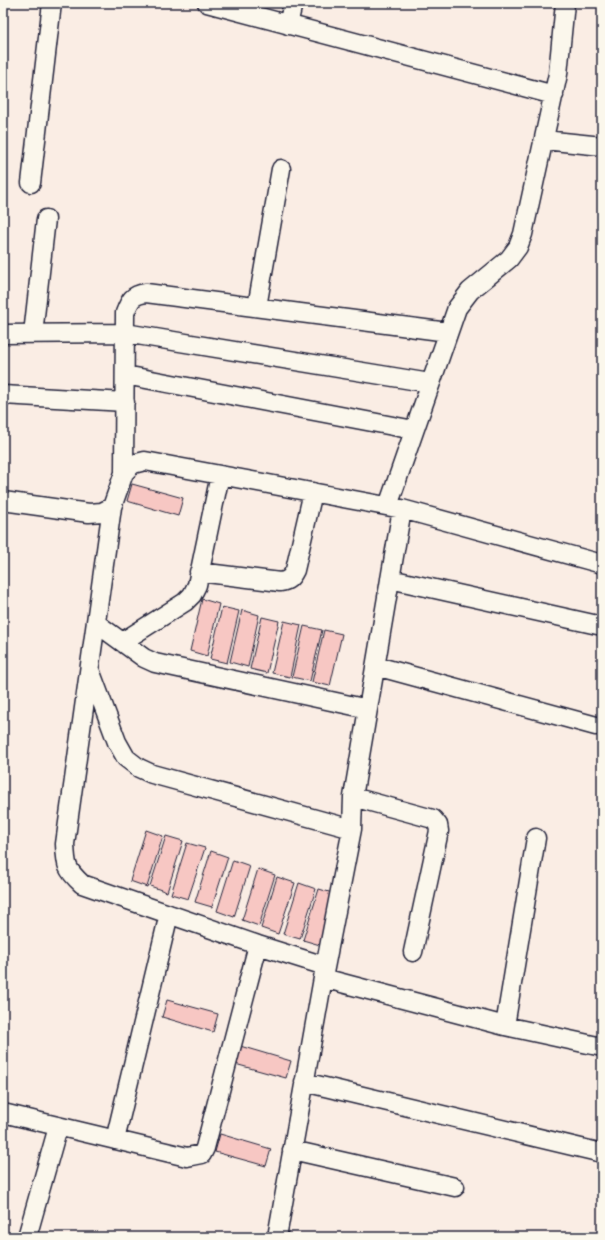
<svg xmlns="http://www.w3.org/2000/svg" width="605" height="1240" font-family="Sriracha,sans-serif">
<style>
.building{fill:#f7c7c3;stroke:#22223b}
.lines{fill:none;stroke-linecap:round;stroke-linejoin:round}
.street-casing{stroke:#22223b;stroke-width:21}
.street{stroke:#fbf7ec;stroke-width:18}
</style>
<rect width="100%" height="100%" fill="#faede4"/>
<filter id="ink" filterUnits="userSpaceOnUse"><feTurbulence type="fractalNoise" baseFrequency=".025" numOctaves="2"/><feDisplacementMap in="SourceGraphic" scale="8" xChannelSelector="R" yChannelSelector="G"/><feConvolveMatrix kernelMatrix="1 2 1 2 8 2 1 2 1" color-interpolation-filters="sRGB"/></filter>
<g filter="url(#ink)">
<!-- building -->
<path class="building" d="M132,484l51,14 -5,18 -51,-15z
M202,599l17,5 -12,52 -17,-5z
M222,607l17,4 -12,52 -17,-4z
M242,610l17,5 -11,52 -18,-5z
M262,617l17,4 -12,52 -17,-4z
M284,621l17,4 -11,52 -18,-4z
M304,626l18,4 -12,51 -18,-4z
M324,630l18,4 -12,52 -18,-4z
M146,830l17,6 -16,51 -17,-6z
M166,836l17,5 -16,51 -17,-6z
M187,843l18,5 -17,51 -17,-5z
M211,851l17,6 -16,50 -17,-5z
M233,860l17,6 -16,51 -17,-6z
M258,869l17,6 -16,51 -17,-6z
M277,877l18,6 -17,51 -17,-6z
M299,883l17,6 -16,50 -17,-5z
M319,889l17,5 -16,51 -17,-5z
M167,1000l51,14 -5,18 -51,-15z
M240,1046l51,15 -5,17 -51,-14z
M220,1134l51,15 -5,17 -51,-14z"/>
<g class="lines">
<defs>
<path id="street" d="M207,3l347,92
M288,25l5,-22
M544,140l58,6
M31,183l21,-180
M257,307l24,-138
M3,334l122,-1 305,50
M33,334l13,-115
M125,375l289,55
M3,395l122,7
M124,473l1,-160c5,-13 7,-18 21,-20l302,39
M3,501l86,12 13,-1 10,-5 12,-34 9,-9 12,-3 257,48 -49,288 -1,32 -29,149 182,48 97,21
M388,506l69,-198 13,-17 39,-32 9,-12 5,-13 35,-160 7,-71
M112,507l-47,337c1,22 1,25 17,40l176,61 67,21
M402,509l200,55
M199,572l81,10c8,-1 11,-4 15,-12l18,-78
M390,579l212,47
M96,623l48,35 11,5 213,46
M122,642l63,-40 7,-7 5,-10 23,-110
M376,666l220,60
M90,670l27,72 9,16 13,10 13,6 200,55
M353,797l80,22 5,6 1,6 -26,121
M505,1026l31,-188
M304,1082l298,71
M3,1113l184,44 15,-3 3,-6 53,-203
M115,1140l54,-226
M292,1150l163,37
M27,1237l31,-110
M277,1237l46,-259"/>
</defs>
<!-- street casing -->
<use href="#street" class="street-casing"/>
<!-- street -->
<use href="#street" class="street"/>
</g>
</g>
<!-- margin -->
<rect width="605" height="1240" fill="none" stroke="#fbf7ec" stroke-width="16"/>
<rect x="8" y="8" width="589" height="1224" fill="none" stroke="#22223b" stroke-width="1.5" filter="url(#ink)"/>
</svg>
